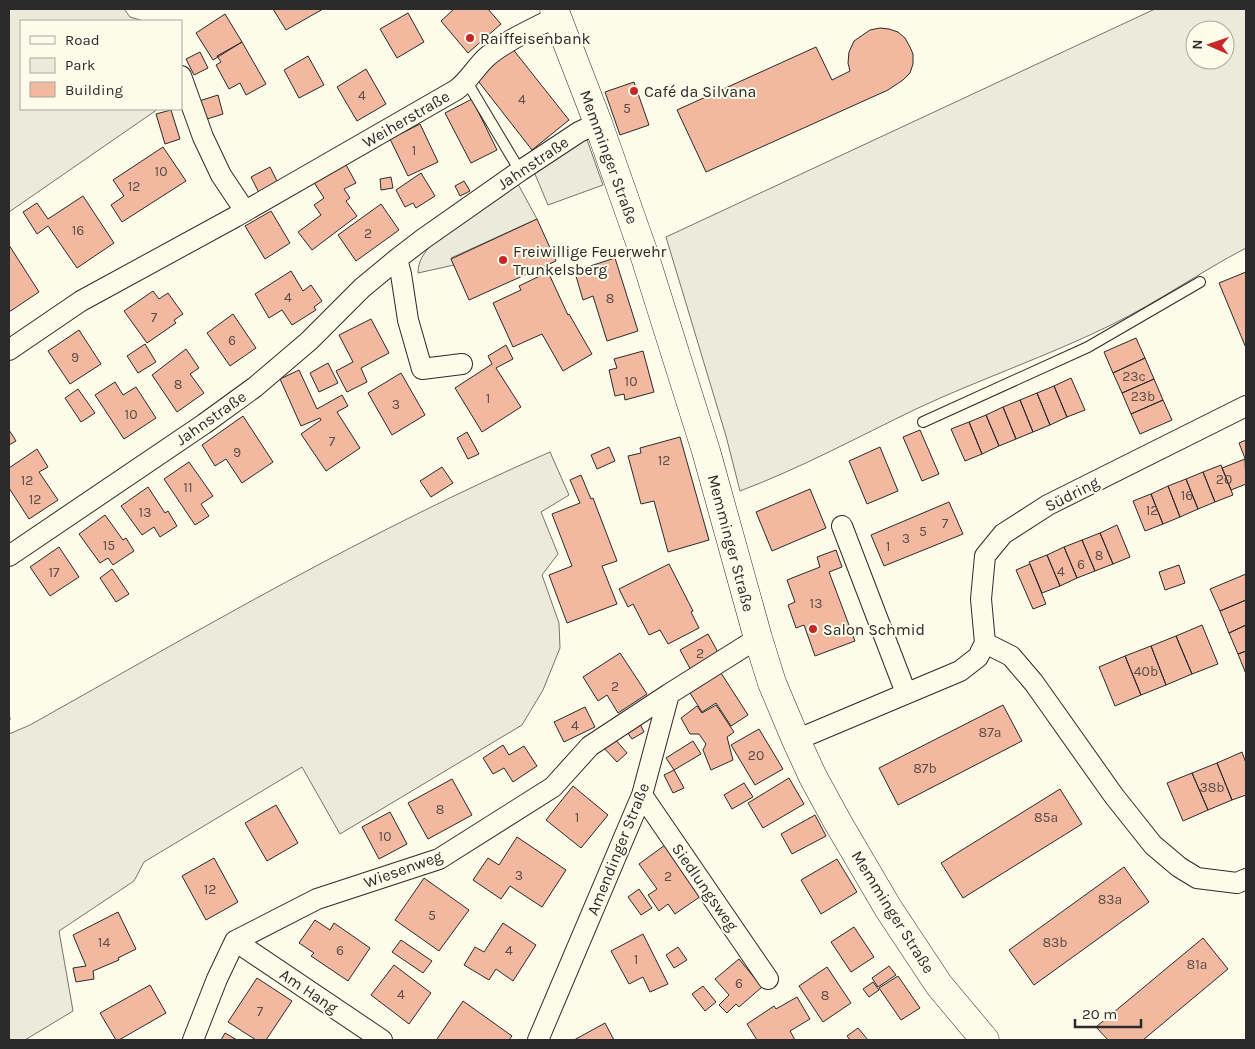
<svg xmlns="http://www.w3.org/2000/svg" width="1255" height="1049" font-family="Karla,sans-serif">
<style>
.green{fill:#ecebdb;stroke:#74746e;fill-rule:evenodd}
.building{fill:#f2b8a0;stroke:#2b2b2b}
.lines{fill:none;stroke-linecap:round;stroke-linejoin:round}
.lane-casing{stroke:#2b2b2b;stroke-width:12}
.street-casing{stroke:#2b2b2b;stroke-width:22}
.secondary-casing{stroke:#2b2b2b;stroke-width:29}
.path{stroke:#6a6964;stroke-width:3;stroke-dasharray:4 2.5;stroke-linecap:butt}
.lane{stroke:#fdfbea;stroke-width:10}
.street{stroke:#fdfbea;stroke-width:20}
.secondary{stroke:#fdfbea;stroke-width:28}
.poi-dot{fill:#c62828;stroke:#fdfbea;stroke-width:2}
.labels{text-anchor:middle;dominant-baseline:central;stroke-width:4;stroke-linejoin:round;paint-order:stroke}
.number-label{font-size:14px;fill:#5d4e48}
.poi-label{font-size:16px;fill:#2b2b2b;stroke:#fdfbea;text-anchor:start}
.street-label{font-size:16px;fill:#2b2b2b;stroke:#fdfbea}
</style>
<rect width="100%" height="100%" fill="#fdfbea"/>
<!-- green -->
<path class="green" d="M9,9h115l6,8 14,4h-123v88h137l-149,103z
M1155,9h91v239c-46,24 -88,54 -135,77 -63,31 -131,54 -195,84 -58,28 -115,59 -176,82l-14,-55 -60,-199zM1195,30h30v30h-30z
M585,134l18,51 -55,20 -16,-38z
M518,184l19,35 -86,39 3,7 -36,8c0,-12 6,-20 14,-29z
M550,452l19,43 -28,17 17,42 -16,21 17,48 1,25 -17,42 -21,35 -182,109 -38,-67 -158,95 -10,19 -75,50 14,80 -48,29h-16v-306l21,-9c171,-96 340,-195 520,-273z"/>
<!-- building -->
<path class="building" d="M273,9h50l-37,21z
M454,9h34l13,15 -33,29 -27,-32z
M408,13l16,29 -27,16 -17,-29z
M225,14l17,28 -29,18 -17,-27z
M880,28l9,1 9,3 7,6 5,9 3,7v10l-3,9 -7,7 -15,10 -182,82 -29,-62 139,-63 16,33 18,-9 -2,-8 1,-11 5,-11 16,-11z
M242,42l24,42 -20,11 -6,-12 -11,6 -13,-24 5,-3 -4,-6z
M512,48l57,72 -37,30 -57,-73z
M200,52l8,16 -14,7 -8,-16z
M308,56l16,29 -25,13 -15,-28z
M366,69l20,35 -29,17 -20,-34z
M634,82l15,43 -29,10 -15,-43z
M218,95l5,19 -19,6 -5,-19z
M472,99l25,51 -26,13 -26,-50z
M171,110l9,29 -15,5 -9,-30z
M420,124l18,38 -30,14 -18,-37z
M163,147l23,34 -64,41 -11,-17 13,-9 -11,-16z
M345,163l11,20 -12,6 6,9 -4,3 11,15 -45,34 -14,-18 23,-17 -7,-10 10,-7 -11,-17z
M270,167l8,16 -19,10 -8,-16z
M421,173l14,23 -19,12 -3,-5 -8,4 -9,-17z
M391,177l2,11 -12,2 -1,-11z
M464,181l6,10 -10,5 -5,-10z
M83,196l31,47 -37,25 -29,-42 -11,8 -14,-22 14,-9 11,16z
M381,204l18,26 -43,31 -18,-26z
M271,211l19,32 -25,16 -20,-33z
M537,219l19,42 -87,39 -18,-41z
M9,245l30,47 -30,20z
M615,258l23,73 -31,10 -14,-45 -10,4 -7,-24 10,-3 -2,-5z
M291,271l12,20 8,-6 11,16 -8,6 2,3 -24,15 -10,-15 -13,8 -14,-24z
M548,272l20,43 1,-1 23,40 -29,17 -21,-37 -29,13 -20,-44 28,-13 -2,-4z
M1246,272v76l-27,-65z
M153,291l6,8 9,-6 15,21 -9,6 2,3 -29,20 -23,-32z
M233,314l23,34 -26,18 -23,-33z
M371,319l18,34 -28,15 6,14 -20,10 -11,-21 17,-9 -14,-27z
M79,330l22,34 -31,20 -22,-33z
M1136,338l9,20 -32,15 -9,-21z
M145,344l11,18 -18,11 -11,-17z
M506,345l7,14 -17,9 25,39 -39,25 -27,-44 37,-24 -4,-8z
M186,349l13,19 -9,6 14,19 -27,19 -25,-37z
M643,351l11,41 -29,8 -1,-6 -9,2 -6,-26 8,-2 -3,-9z
M1145,358l9,21 -32,14 -9,-20z
M328,363l10,20 -19,9 -9,-19z
M299,370l18,39 25,-14 6,11 -11,6 23,36 -34,23 -25,-37 20,-14 -1,-2 -19,8 -21,-47z
M401,373l24,42 -33,20 -24,-42z
M1071,378l14,32 -18,7 -13,-31z
M1154,379l9,21 -32,14 -9,-21z
M115,382l8,13 13,-8 20,31 -32,21 -29,-44z
M1054,386l13,31 -17,8 -13,-32z
M78,389l17,24 -14,9 -16,-24z
M1037,393l13,32 -17,7 -13,-32z
M1020,400l13,32 -17,7 -13,-32z
M1163,400l9,20 -32,14 -9,-20z
M1003,407l13,32 -17,7 -13,-31z
M986,415l13,31 -17,8 -13,-32z
M243,416l30,46 -31,21 -16,-24 -11,7 -13,-21z
M969,422l13,32 -17,7 -14,-32z
M9,430l7,11 -7,4z
M920,430l19,44 -17,7 -19,-44z
M467,432l12,22 -11,5 -11,-21z
M680,437l29,103 -41,12 -14,-51 -13,3 -13,-48 13,-3 -1,-5z
M1246,440v21l-7,-18z
M609,447l6,14 -18,8 -6,-14z
M880,447l18,44 -31,13 -18,-43z
M37,449l11,18 -9,5 19,28 -29,19 -20,-31v-20z
M1245,459l1,25 -15,6 -9,-22z
M189,462l24,34 -12,8 8,12 -14,9 -31,-46z
M1221,465l12,30 -18,7 -12,-30z
M442,467l11,16 -22,14 -11,-16z
M1203,472l12,30 -17,7 -12,-30z
M581,475l10,24 2,-1 24,63 -15,5 15,38 -50,19 -18,-48 23,-9 -20,-52 28,-11 -10,-23z
M1186,479l12,30 -18,8 -12,-31z
M1168,486l12,31 -17,7 -12,-30z
M148,487l17,26 3,-2 9,15 -17,11 -6,-10 -12,8 -21,-29z
M810,489l16,39 -54,23 -16,-39z
M1151,494l12,30 -18,7 -12,-30z
M949,502l14,32 -79,32 -13,-31z
M105,515l18,25 3,-2 8,13 -21,14 -5,-7 -8,5 -21,-29z
M1117,525l13,32 -17,7 -13,-31z
M1100,533l13,31 -18,7 -13,-31z
M1082,540l13,31 -18,7 -13,-31z
M59,547l20,30 -29,19 -20,-29z
M1064,547l13,31 -17,8 -13,-31z
M836,550l6,17 -13,5 26,69 -40,15 -11,-31 -8,3 -8,-23 7,-3 -8,-22 33,-13 -3,-10z
M1047,555l13,31 -18,7 -13,-31z
M669,564l24,47 -2,1 8,16 -31,16 -8,-14 -11,5 -16,-31 -5,3 -9,-18z
M1030,564l16,40 -13,5 -17,-39z
M1179,565l6,18 -20,7 -6,-18z
M112,569l17,25 -13,8 -16,-24z
M1246,574v26l-26,11 -10,-22z
M1246,600v25l-17,8 -9,-22z
M1202,625l16,39 -26,10 -16,-38z
M1246,625v26l-8,3 -9,-21z
M708,634l12,22 -28,16 -12,-22z
M1176,636l16,38 -26,11 -15,-39z
M1151,646l15,39 -25,10 -16,-39z
M1246,651v23l-8,-20z
M620,653l27,41 -29,19 -11,-18 -9,6 -15,-24z
M1125,656l16,39 -26,11 -16,-39z
M721,673l27,42 -17,11 -15,-23 -14,9 -12,-19z
M716,705l18,27 -7,5 6,23 -22,10 -8,-20 3,-6 -7,-10h-9l-9,-16 16,-12 5,7z
M1003,705l19,36 -124,64 -19,-37z
M585,707l10,20 -31,15 -10,-20z
M640,724l4,8 -12,7 -5,-7z
M759,729l24,40 -28,16 -24,-40z
M614,738l13,15 -10,9 -14,-15z
M693,741l8,13 -27,16 -8,-12z
M503,745l6,10 15,-9 13,20 -24,16 -9,-14 -11,6 -10,-16z
M1242,752l4,11v32l-14,5 -15,-37z
M1217,763l15,37 -24,10 -16,-37z
M674,770l10,18 -11,5 -9,-18z
M1192,773l16,37 -25,11 -16,-38z
M789,778l15,26 -41,24 -15,-25z
M452,779l20,36 -44,24 -20,-36z
M744,783l9,14 -21,12 -8,-14z
M573,786l35,29 -27,33 -35,-28z
M1060,789l22,35 -119,74 -22,-35z
M276,805l22,38 -31,18 -22,-38z
M390,812l17,32 -28,15 -17,-32z
M815,815l11,21 -34,18 -11,-20z
M517,837l49,33 -24,37 -32,-21 -9,13 -28,-19 15,-22 11,7z
M665,845l36,51 -26,18 -7,-10 -9,7 -11,-16 9,-6 -18,-25z
M214,858l24,44 -32,18 -24,-44z
M837,859l20,33 -36,22 -20,-34z
M1124,867l25,35 -115,83 -25,-35z
M424,878l45,32 -30,41 -44,-31z
M639,889l13,19 -11,7 -13,-18z
M118,912l18,37 -18,9 1,2 -26,11 1,8 -18,3 -3,-14 13,-2 -13,-31z
M315,920l15,10 4,-7 36,25 -22,33 -37,-25 3,-3 -15,-10z
M503,923l33,22 -23,36 -17,-12 -7,11 -25,-15 11,-18 9,5z
M854,927l20,30 -23,15 -20,-30z
M643,934l25,50 -18,8 -7,-15 -14,7 -18,-33z
M1203,938l25,31 -85,71h-35l-12,-13z
M401,940l31,21 -9,12 -31,-21z
M678,947l9,13 -13,8 -8,-13z
M739,959l23,28 -23,20 -3,-3 -9,9 -8,-8 10,-10 -14,-16z
M394,965l37,28 -22,31 -38,-29z
M889,966l7,9 -18,12 -6,-9z
M827,967l24,36 -28,19 -24,-36z
M898,976l22,32 -19,12 -22,-32z
M257,978l35,23 -26,39h-10l-28,-18z
M873,982l6,8 -10,7 -6,-8z
M150,985l16,28 -47,27h-3l-16,-27z
M703,986l13,16 -11,9 -13,-17z
M797,997l13,22 -20,12 5,9h-38l-10,-16 27,-18 2,3z
M463,1001l49,35 -3,4h-71l-1,-1z
M605,1023l9,17h-40z
M858,1028l10,12h-18l-3,-4z
M225,1033l12,7h-16z"/>
<g class="lines">
<defs>
<path id="lane" d="M467,82l53,89
M923,422l165,-75 112,-65"/>
<path id="street" d="M181,76l22,61 18,38 24,36
M397,259l4,15 7,46 14,49 40,-5
M9,350l72,-49 154,-84 221,-127c13,-9 20,-24 32,-34 20,-17 46,-27 69,-40
M842,526l64,167
M9,556l195,-132 51,-37 54,-46 53,-53 35,-29 26,-20 97,-68 59,-39 19,-9
M985,643l-4,-44 4,-43 18,-22 45,-29 198,-99
M796,740l164,-69 18,-14 7,-14 26,13 23,27 80,113 39,49 26,22 18,11 40,5 9,-4
M642,795l126,184
M235,941l147,99
M193,1040l24,-61 18,-38 82,-42 122,-40 114,-72 37,-41 79,-52
M538,1040l104,-245 27,-101 89,-56"/>
<path id="secondary" d="M554,9l44,114 45,128 63,200 52,187 14,45 24,57 17,37 24,44 51,87 51,77 46,55"/>
</defs>
<!-- lane casing -->
<use href="#lane" class="lane-casing"/>
<!-- street casing -->
<use href="#street" class="street-casing"/>
<!-- secondary casing -->
<use href="#secondary" class="secondary-casing"/>
<!-- path -->
<path class="path" d="M9,717v3"/>
<!-- lane -->
<use href="#lane" class="lane"/>
<!-- street -->
<use href="#street" class="street"/>
<!-- secondary -->
<use href="#secondary" class="secondary"/>
</g>
<!-- markers -->
<g class="poi-dot">
<circle cx="470" cy="38" r="5"/>
<circle cx="634" cy="91" r="5"/>
<circle cx="503" cy="260" r="5"/>
<circle cx="813" cy="629" r="5"/>
</g>
<g class="labels">
<!-- number labels -->
<g class="number-label">
<text x="362" y="95">4</text>
<text x="522" y="99">4</text>
<text x="627" y="108">5</text>
<text x="414" y="150">1</text>
<text x="161" y="171">10</text>
<text x="134" y="186">12</text>
<text x="78" y="230">16</text>
<text x="368" y="233">2</text>
<text x="288" y="297">4</text>
<text x="610" y="298">8</text>
<text x="154" y="317">7</text>
<text x="232" y="340">6</text>
<text x="75" y="357">9</text>
<text x="1134" y="376">23c</text>
<text x="631" y="381">10</text>
<text x="178" y="384">8</text>
<text x="1143" y="396">23b</text>
<text x="488" y="398">1</text>
<text x="396" y="404">3</text>
<text x="131" y="414">10</text>
<text x="332" y="441">7</text>
<text x="237" y="452">9</text>
<text x="664" y="460">12</text>
<text x="1224" y="479">20</text>
<text x="27" y="480">12</text>
<text x="188" y="487">11</text>
<text x="1187" y="495">16</text>
<text x="35" y="499">12</text>
<text x="1152" y="510">12</text>
<text x="145" y="512">13</text>
<text x="945" y="523">7</text>
<text x="923" y="531">5</text>
<text x="906" y="538">3</text>
<text x="109" y="545">15</text>
<text x="888" y="546">1</text>
<text x="1099" y="555">8</text>
<text x="1081" y="564">6</text>
<text x="1061" y="571">4</text>
<text x="54" y="572">17</text>
<text x="816" y="603">13</text>
<text x="700" y="653">2</text>
<text x="1146" y="671">40b</text>
<text x="615" y="686">2</text>
<text x="575" y="725">4</text>
<text x="990" y="732">87a</text>
<text x="756" y="755">20</text>
<text x="925" y="768">87b</text>
<text x="1212" y="787">38b</text>
<text x="440" y="809">8</text>
<text x="577" y="817">1</text>
<text x="1046" y="817">85a</text>
<text x="385" y="836">10</text>
<text x="519" y="875">3</text>
<text x="668" y="876">2</text>
<text x="210" y="889">12</text>
<text x="1110" y="899">83a</text>
<text x="432" y="915">5</text>
<text x="104" y="942">14</text>
<text x="1055" y="942">83b</text>
<text x="340" y="950">6</text>
<text x="509" y="950">4</text>
<text x="636" y="959">1</text>
<text x="1197" y="964">81a</text>
<text x="739" y="983">6</text>
<text x="401" y="994">4</text>
<text x="825" y="995">8</text>
<text x="260" y="1011">7</text>
</g>
<!-- poi labels -->
<g class="poi-label">
<text x="480" y="38">Raiffeisenbank</text>
<text x="644" y="91">Café da Silvana</text>
<text x="513" y="251">Freiwillige Feuerwehr<tspan x="513" dy="18">Trunkelsberg</tspan></text>
<text x="823" y="629">Salon Schmid</text>
</g>
<!-- street labels -->
<g class="street-label">
<text transform="translate(406 119) rotate(-30)">Weiherstraße</text>
<text transform="translate(609 157) rotate(70)">Memminger Straße</text>
<text transform="translate(533 163) rotate(-34)">Jahnstraße</text>
<text transform="translate(211 418) rotate(-35)">Jahnstraße</text>
<text transform="translate(1072 494) rotate(-27)">Südring</text>
<text transform="translate(731 543) rotate(75)">Memminger Straße</text>
<text transform="translate(618 849) rotate(-68)">Amendinger Straße</text>
<text transform="translate(403 869) rotate(-20)">Wiesenweg</text>
<text transform="translate(705 887) rotate(55)">Siedlungsweg</text>
<text transform="translate(893 912) rotate(58)">Memminger Straße</text>
<text transform="translate(309 991) rotate(34)">Am Hang</text>
</g>
</g>
<!-- border -->
<rect width="1255" height="1049" fill="none" stroke="#2b2b2b" stroke-width="20"/>
<!-- legend -->
<rect x="20" y="20" width="162" height="90" fill="#fdfbea" stroke="#a9a89e"/>
<rect x="30" y="36" width="25" height="8" fill="#fdfbea" stroke="#a9a89e"/>
<text x="65" y="45" font-size="15" fill="#2b2b2b">Road</text>
<rect x="30" y="58" width="25" height="15" fill="#ecebdb" stroke="#a9a89e"/>
<text x="65" y="70" font-size="15" fill="#2b2b2b">Park</text>
<rect x="30" y="82" width="25" height="15" fill="#f2b8a0" stroke="#a9a89e"/>
<text x="65" y="95" font-size="15" fill="#2b2b2b">Building</text>
<!-- north arrow -->
<g transform="translate(1210 45) rotate(272)"><circle r="24" fill="#fdfbea" stroke="#a9a89e"/>
<path d="M0-4L9 19L0 12L-9 19Z" fill="#c62828"/>
<text y="-8" font-size="14" font-weight="bold" text-anchor="middle" fill="#2b2b2b">N</text>
</g>
<!-- scale -->
<path d="M1075 1019v8h66v-8" fill="none" stroke="#2b2b2b" stroke-width="2.5"/>
<text x="1082" y="1019" font-size="15" fill="#2b2b2b" stroke="#fdfbea" stroke-width="4" paint-order="stroke">20 m</text>
</svg>
